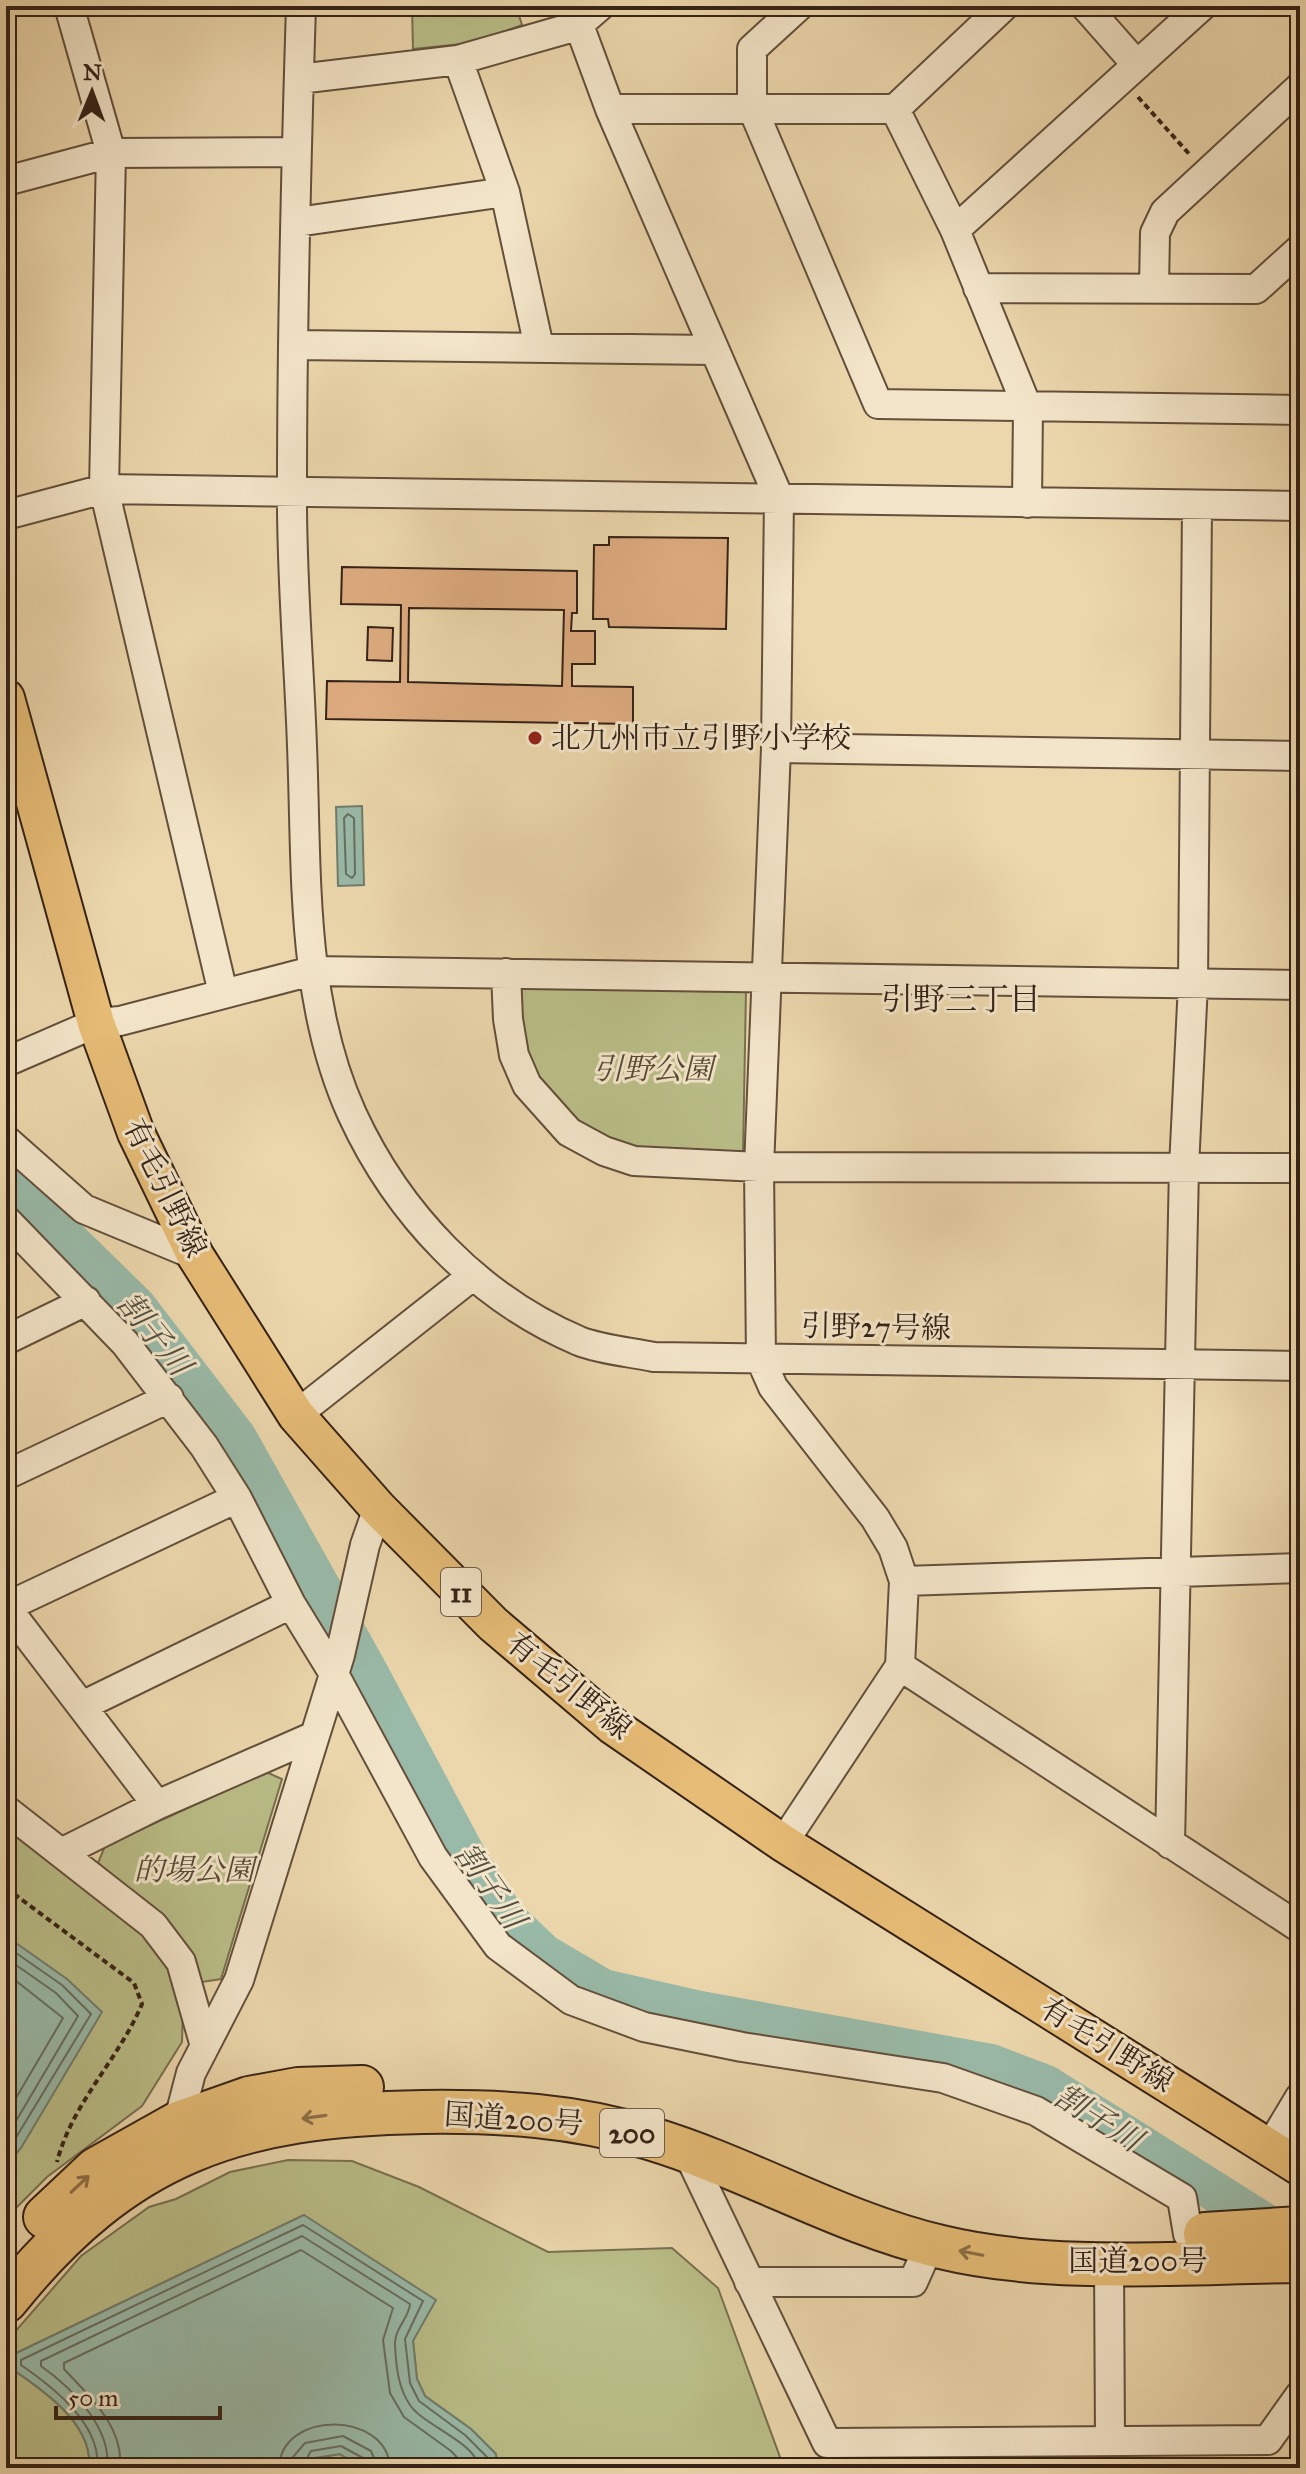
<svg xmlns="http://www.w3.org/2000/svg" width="1306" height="2474" font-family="'IM FELL Great Primer','Noto Serif JP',serif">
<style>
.green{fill:#babe88;stroke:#787050;stroke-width:2}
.water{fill:#99baa8;stroke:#717d6e;stroke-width:2}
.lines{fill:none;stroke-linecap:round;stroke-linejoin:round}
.shore{stroke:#676e60;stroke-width:2}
.river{stroke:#99baa8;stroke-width:40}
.building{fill:#deac80;stroke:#352217;stroke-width:2;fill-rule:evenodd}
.minor-casing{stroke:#634f3c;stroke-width:32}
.major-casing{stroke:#352217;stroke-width:40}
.highway-casing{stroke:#352217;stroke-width:46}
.path{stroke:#352217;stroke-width:4;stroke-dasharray:6 4;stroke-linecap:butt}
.minor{stroke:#f3e5c9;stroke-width:28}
.major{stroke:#e6bc76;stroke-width:36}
.highway{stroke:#e6bc76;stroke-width:42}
.oneway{stroke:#8e6f46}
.poi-dot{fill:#8f2418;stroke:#f3e5c9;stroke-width:3}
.labels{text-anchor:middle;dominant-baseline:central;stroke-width:6;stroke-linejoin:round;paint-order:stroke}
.shield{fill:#f3e5c9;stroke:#6e5c4c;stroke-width:2}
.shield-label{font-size:28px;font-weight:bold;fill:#352217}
.poi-label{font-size:30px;fill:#352217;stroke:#f3e5c9;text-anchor:start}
.park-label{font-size:30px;font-style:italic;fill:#564933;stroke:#f3e5c9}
.street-label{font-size:30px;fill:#352217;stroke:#f3e5c9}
.neighbourhood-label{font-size:32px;fill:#352217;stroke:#f3e5c9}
.water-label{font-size:32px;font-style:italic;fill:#535042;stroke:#f3e5c9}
</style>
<rect width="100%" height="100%" fill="#ecd7ac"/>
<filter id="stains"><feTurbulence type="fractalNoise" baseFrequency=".0025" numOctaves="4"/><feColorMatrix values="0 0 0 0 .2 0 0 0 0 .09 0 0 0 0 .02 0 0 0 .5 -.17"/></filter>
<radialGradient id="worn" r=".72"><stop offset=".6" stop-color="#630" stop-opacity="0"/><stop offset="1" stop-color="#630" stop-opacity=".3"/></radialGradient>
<!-- green -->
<path class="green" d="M412,6h104l6,19 -51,18 -58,6z
M524,986l222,5 -3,163c-73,-3 -133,6 -186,-54 -11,-13 -26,-29 -31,-45 -6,-19 -5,-42 -8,-61z
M266,1772l16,7 -61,200 -19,3 -18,-38 -44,-45 -42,-36 7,-17z
M6,1826l139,109 30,44 8,30 -1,33 -40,64 -95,71 -41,41z
M288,2160l64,1 67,26 129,65 124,-4 46,40 66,180h-287l-1,-14 -25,-25 -46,-33 -8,-17 -4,-38 -109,-126 -298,143v-16l75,-86 68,-49 27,-8 54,-27z
M6,2365c33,22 88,58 83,103h-83z
M340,2454l22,14h-55l8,-10z"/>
<!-- water -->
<path class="water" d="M362,806l2,79 -26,1 -2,-79z
M6,1936l61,43 35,33 -81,136 -15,18z
M304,2215l132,85 -23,41 4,38 8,17 46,33 25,25 1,14h-135l-22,-14 -25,4 -8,10h-218c5,-45 -50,-81 -83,-103v-7z"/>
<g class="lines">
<!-- shore -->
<path class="shore" d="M348,814l6,4 1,56 -3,4 -6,-4 -2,-56z
M6,1946l56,39 29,29 -85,140
M6,1958l50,35 22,23 -72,122
M6,1973l57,45 -57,97
M97,2468c5,-43 -44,-81 -76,-103v-5l282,-135 120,76 -18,38 5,44 9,18 46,34 22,22 2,11
M107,2468c5,-40 -35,-80 -66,-102v-5l261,-125 108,68c-1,14 -16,25 -15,41 1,20 3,43 15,60 14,21 66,37 69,63
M120,2468c4,-41 -30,-71 -56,-99v-6l237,-113 92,58 -10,32 7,53 14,24 47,34 16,17
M279,2468c2,-59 109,-57 111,0
M291,2468l2,-11 12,-14 38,-7 28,15 7,17
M301,2468l10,-17 30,-5 22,12 4,10"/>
<!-- river -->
<path class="river" d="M6,1179l130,127 101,132 130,232 100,188 39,60 38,36 59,35 97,22 291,53 55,21 247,156"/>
</g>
<!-- building -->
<path class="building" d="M609,537l119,1 -2,91 -117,-2 -1,-8h-15l1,-74h15z
M342,567l235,4v42h-5l-1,18h24v33h-23v22l61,1v37l-307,-5 1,-38 73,1 1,-77 -60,-1zM409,608l155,2 -2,76 -154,-4z
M368,627l25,1 -1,33 -25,-1z"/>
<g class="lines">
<defs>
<path id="minor" d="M69,6l42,147 -7,336 119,504
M301,6c-5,160 -9,321 -9,481 -1,86 7,173 10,259 5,123 -2,254 50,368 46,100 126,184 227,227 23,9 51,11 75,16l646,9
M572,6l38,103 169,389 -3,250 -17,419 2,193 12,27 102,131 18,30 11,33 -4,85 -117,177
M799,6l-47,43v58l126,297 422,6
M1085,6l52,59
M458,60l47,132 34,155
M299,79l159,-19 119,-34 23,-20
M610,109h285l60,121 73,179 -1,94
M895,109l109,-103
M6,181l105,-28 185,-1
M297,222l208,-30
M955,230l247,-224
M978,288l278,1 44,-40
M1154,288l1,-55 10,-21 135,-125
M295,345l418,5
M6,515l98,-26 1196,17
M776,748l524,8
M506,973l2,46 6,36 13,30 42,47 35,19 30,10 125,6 541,1
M6,1062l90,-39 24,-2 192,-50 988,14
M6,1140l78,69 111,46
M6,1220l119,123 79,103 33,52 54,106 43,70 99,183 65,89 73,54 73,27 98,20 201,31 93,33 146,87 6,36
M6,1340l80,-39
M296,1415l175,-138
M6,1475l163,-77
M904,1581l396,-13
M6,1607l231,-109
M6,1607l151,198
M900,1666l400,262
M82,1706l209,-102
M6,1810l147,115 28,37 24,84
M1170,1844l14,-677 9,-183 4,-479
M63,1852l94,-47 155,-68
M184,2135l-6,-12 13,-50 48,-93 101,-325 25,-110 13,-37
M1270,2147l30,-50
M687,2151l140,292 441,-3 32,-45
M1109,2262l1,179
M749,2282h164l17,-38"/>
<path id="major" d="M6,698l90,325 40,110 59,122 101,160 82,93 115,116 120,102 170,117 517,324"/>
<path id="highway" d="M45,2217l51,-48 82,-46 71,-25 49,-9 64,-2
M1205,2234l95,-6
M6,2301c119,-149 231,-186 417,-189 77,-1 151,3 226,26 100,30 190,85 292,109 111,27 245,15 359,14"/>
</defs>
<!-- minor casing -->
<use href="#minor" class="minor-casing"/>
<!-- major casing -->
<use href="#major" class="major-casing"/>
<!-- highway casing -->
<use href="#highway" class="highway-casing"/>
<!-- path -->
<path class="path" d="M1138,97l53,59
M6,1888l128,95 8,21c-23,55 -70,99 -85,158"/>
<!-- minor -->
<use href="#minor" class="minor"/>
<!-- major -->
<use href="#major" class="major"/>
<!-- highway -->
<use href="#highway" class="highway"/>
</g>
<!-- one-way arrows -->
<defs><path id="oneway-shaft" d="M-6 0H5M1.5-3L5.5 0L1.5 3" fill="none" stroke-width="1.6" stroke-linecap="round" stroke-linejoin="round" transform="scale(2)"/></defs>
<g class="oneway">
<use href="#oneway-shaft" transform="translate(314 2117) rotate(172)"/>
<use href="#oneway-shaft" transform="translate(80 2184) rotate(-43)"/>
<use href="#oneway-shaft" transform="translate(971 2253) rotate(-169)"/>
</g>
<!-- markers -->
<circle class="poi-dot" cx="535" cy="738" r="8"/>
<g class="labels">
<!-- shield labels -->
<g class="shield">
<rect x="441" y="1568" width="40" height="48" rx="6"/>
<rect x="600" y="2109" width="64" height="48" rx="6"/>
</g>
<g class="shield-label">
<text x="461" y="1592">11</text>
<text x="632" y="2133">200</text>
</g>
<!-- poi labels -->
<g class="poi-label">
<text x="551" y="738">北九州市立引野小学校</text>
</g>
<!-- park labels -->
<g class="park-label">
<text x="653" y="1069">引野公園</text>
<text x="194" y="1870">的場公園</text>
</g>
<!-- street labels -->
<g class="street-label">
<text transform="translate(165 1188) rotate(64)">有毛引野線</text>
<text transform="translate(876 1327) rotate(1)">引野27号線</text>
<text transform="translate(569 1686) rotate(39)">有毛引野線</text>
<text transform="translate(1107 2045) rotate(32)">有毛引野線</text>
<text transform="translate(514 2119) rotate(4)">国道200号</text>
<text x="1138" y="2261">国道200号</text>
</g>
<!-- neighbourhood labels -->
<g class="neighbourhood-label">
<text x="961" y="999">引野三丁目</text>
</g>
<!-- water labels -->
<g class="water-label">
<text transform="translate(154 1334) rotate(51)">割子川</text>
<text transform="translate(490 1886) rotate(55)">割子川</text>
<text transform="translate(1098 2118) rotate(32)">割子川</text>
</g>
</g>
<!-- margin -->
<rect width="1306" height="2474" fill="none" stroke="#ecd7ac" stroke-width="32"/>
<rect x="8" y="8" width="1290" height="2458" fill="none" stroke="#352217" stroke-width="4"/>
<rect x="16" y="16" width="1274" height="2442" fill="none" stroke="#352217" stroke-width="2"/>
<!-- north arrow -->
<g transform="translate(92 92) rotate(1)" stroke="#f3e5c9" stroke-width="6" paint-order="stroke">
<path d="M0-6L14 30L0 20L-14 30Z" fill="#352217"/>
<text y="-12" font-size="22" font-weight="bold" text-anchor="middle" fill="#352217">N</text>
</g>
<!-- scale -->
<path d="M56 2406v12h164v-12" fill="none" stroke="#352217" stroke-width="4"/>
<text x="68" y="2406" font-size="24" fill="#352217" stroke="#f3e5c9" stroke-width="6" paint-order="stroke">50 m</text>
<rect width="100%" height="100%" filter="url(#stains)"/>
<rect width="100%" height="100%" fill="url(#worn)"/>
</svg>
